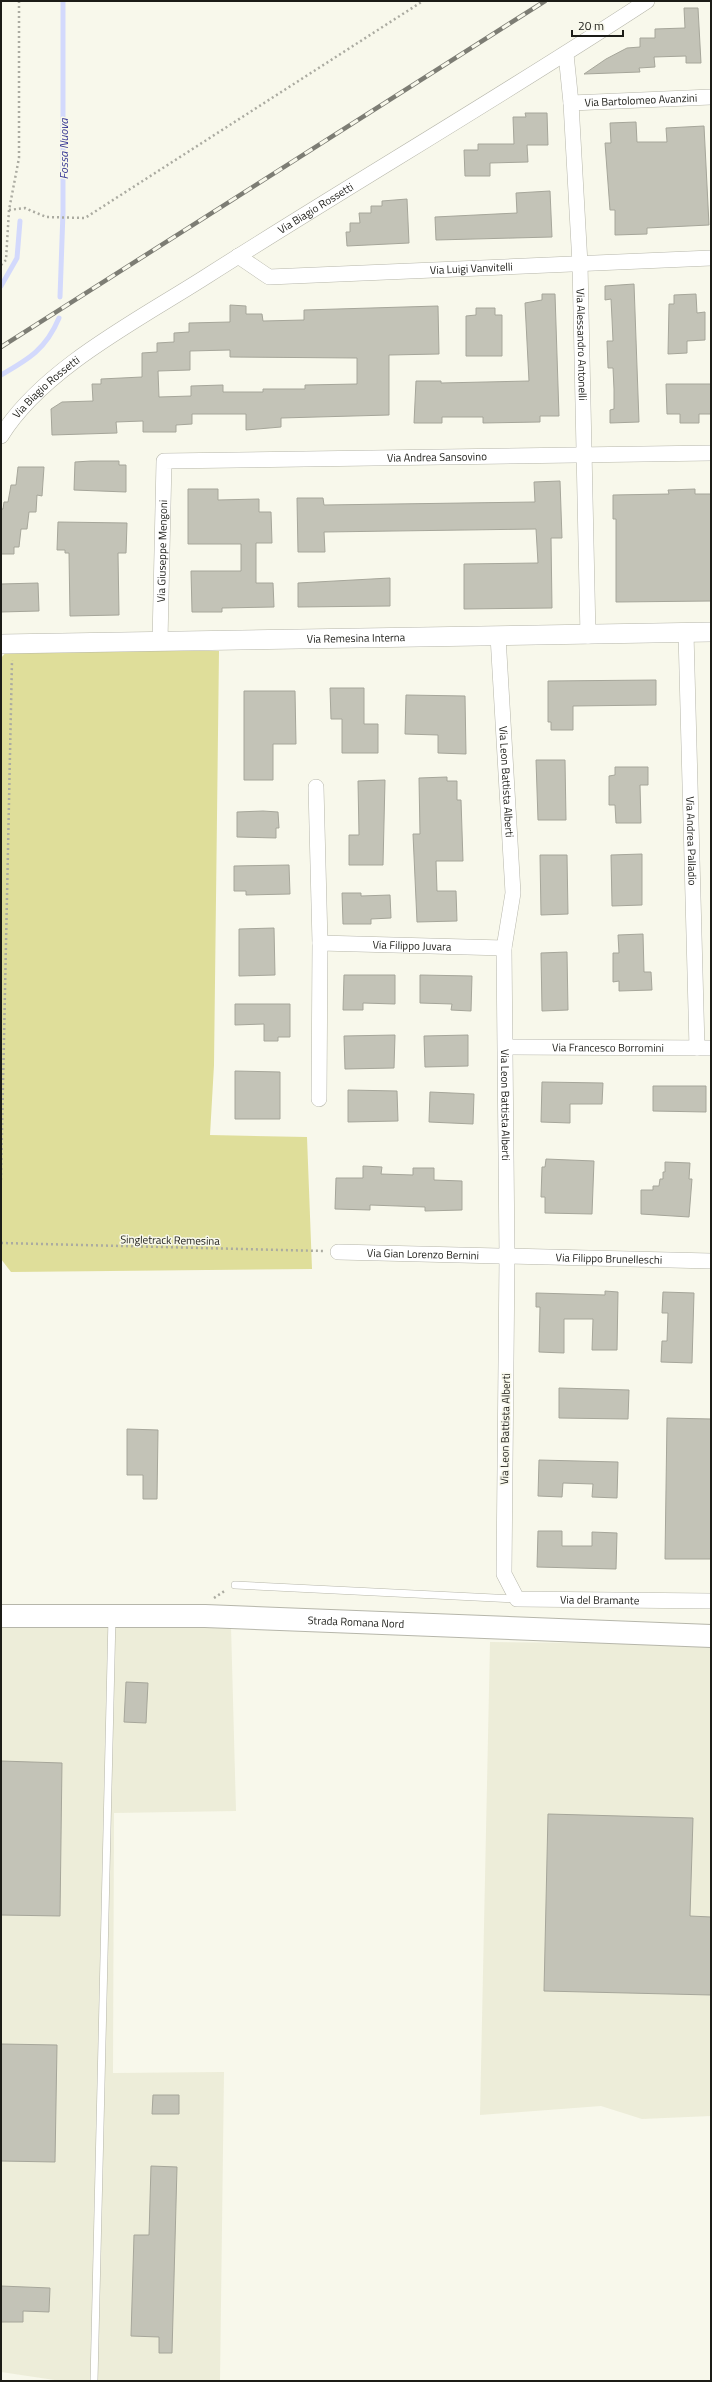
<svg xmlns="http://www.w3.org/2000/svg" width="712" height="2382" font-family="'Titillium Web',sans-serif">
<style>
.built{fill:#ededd9}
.green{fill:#dfde9a}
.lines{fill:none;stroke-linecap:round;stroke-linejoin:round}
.stream{stroke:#d3d9fc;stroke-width:5}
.building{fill:#c3c3b7;stroke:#a6a69a;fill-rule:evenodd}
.service-casing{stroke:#b6b6aa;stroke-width:8}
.minor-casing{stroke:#b6b6aa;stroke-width:16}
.tertiary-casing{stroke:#b6b6aa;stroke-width:20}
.primary-casing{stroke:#b6b6aa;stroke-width:24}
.path{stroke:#ababa1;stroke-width:2.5;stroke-dasharray:2 3;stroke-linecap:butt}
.service{stroke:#fff;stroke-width:7}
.minor{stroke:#fff;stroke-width:15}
.tertiary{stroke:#fff;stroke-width:19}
.primary{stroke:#fff;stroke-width:22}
.rail-casing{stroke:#7d7d74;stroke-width:4.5}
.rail{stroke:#f8f8eb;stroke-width:3;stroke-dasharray:9;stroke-linecap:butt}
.labels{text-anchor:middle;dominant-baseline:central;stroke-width:3;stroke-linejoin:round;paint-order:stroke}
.street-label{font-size:11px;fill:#1c1c17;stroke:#f8f8eb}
.water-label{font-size:12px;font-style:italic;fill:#373795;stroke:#f8f8eb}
</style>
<rect width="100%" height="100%" fill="#f8f8eb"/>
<!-- built -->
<path class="built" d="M1,1625l230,1 5,185 -122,2 -1,260 111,-1 -4,309h-159l-60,-9z
M490,1642l221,2v472l-69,3 -41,-13 -121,9z"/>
<!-- green -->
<path class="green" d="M9,649l210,2 -5,414 -4,70 97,2 5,132 -301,3 -10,-13v-601z"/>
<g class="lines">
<!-- stream -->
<path class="stream" d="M1,286l16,-28 3,-37
M60,297l3,-85v-211
M1,375c28,-16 45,-26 58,-57"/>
</g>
<!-- building -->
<path class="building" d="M684,8h14l3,55h-15v-7l-32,1 1,10 -16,1 1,4 -56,2 22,-15 21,-11 13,-1v-9h15v-9l30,-1z
M525,113h22l1,32h-21l1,17 -38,1v13h-25l-1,-26h14v-6h36l-1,-27h13z
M636,122l1,20h30l-1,-14 38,-2 5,99 -62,3v6l-32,1v-25h-5l-5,-67h6l-1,-20z
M550,191l2,46 -116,3 -1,-23 82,-4 -1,-20z
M407,199l2,44 -62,3 -1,-14h4v-9h10l-1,-10h12v-7h11v-5z
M634,284l5,138 -29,1v-13l4,-1v-20l-1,-21h-5l-1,-27h6l-1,-22 -1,-20 -6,1v-14z
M542,294h13l4,122h-19v6l-57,1v-6h-41v6h-28l2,-42h25v2l88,-2 -4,-78 17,-3z
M696,294l1,19 8,-1v28l-18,1v12l-19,1 1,-50h5v-9z
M230,305l16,1v8h16l1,7 41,-1v-10l134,-4 1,48 -50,1v60l-108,3v9l-35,3v-16h-54v10l-16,1v7h-33v-11l-27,1 1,11 -65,2 -1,-26 11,-7 31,-1 -1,-17h9v-5l41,-2v-24l15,-1v-9l17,-1v-9l15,-1v-9l41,-1zM230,350v7l127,1v26l-52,1v4h-42v3h-40v-7l-32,1v10l-32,1 -1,-26 32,-1v-19z
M476,308h19v7h7v41h-36v-40l10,-1z
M666,384h45v30h-12v9h-19v-9h-13z
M91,461h28v4h7v27l-52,-2 1,-28z
M18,467h26l-2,29 -5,-1 -1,17h-7l-2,17h-6l-2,18h-5v7h-13v-45h2l1,-7h4l3,-17h5z
M560,481l2,57h-11l1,70 -88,1v-45l74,-1 -2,-34 -212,3 1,20h-27l-1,-54h26l1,7 211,-3 -1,-20z
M188,489h30v11l41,-1v13h12l1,31h-16v40h17l1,24 -52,1v4h-30l-1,-41h50v-27h-53z
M695,489v5h16v107l-95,1v-83h-3v-24l56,-1 -1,-4z
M58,522l69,1 -1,30h-8l1,62 -49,1 -1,-63h-4v-3h-8z
M390,578v28l-92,1v-24z
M38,583l1,28 -38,1v-28z
M656,680v25l-83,1v24h-22v-8h-3v-41z
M330,688h34v36h14v29h-36v-34h-11z
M244,691h51l1,53h-23v36h-29z
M406,695l59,1 1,58 -28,-1v-18l-33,-1z
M536,760h29l1,60h-28z
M615,767h33v18h-8l1,38h-25l-1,-18h-6v-29l6,-1z
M447,777v4h10v19h4l2,61h-27l1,30h19l1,30 -40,1 -4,-88h7l-1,-56z
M385,780l-2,85h-34v-30h10l-1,-54z
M263,811l15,1 1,16h-3v10l-39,-1v-25z
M642,854v51l-30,1 -1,-51z
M540,855h27l1,59 -27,1z
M289,865l1,29 -44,1v-4h-12v-25z
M342,893h19v3l29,-1 1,23 -20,1v5h-28z
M274,928l1,47 -36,1v-47z
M643,934l1,38h7l1,18 -33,1v-10l-6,1v-29h6l-1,-18z
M567,952l1,58 -26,1 -1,-58z
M344,975h51v29l-32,-1v7h-20z
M420,975l52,1 -1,35 -20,-1 1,-6 -32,-1z
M235,1004h55v33h-12v4h-14v-17l-29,1z
M395,1035l-1,33 -49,1 -1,-33z
M468,1035v31l-43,1 -1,-31z
M235,1071l45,1v47h-45z
M542,1082l61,1 -1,21h-32v19l-29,-1z
M653,1086h53v26l-53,-1z
M348,1090l49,1 1,30 -50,1z
M430,1092l44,2 -1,30 -44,-2z
M546,1159l48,2 -2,53 -47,-1v-16h-4l1,-30h3z
M665,1162l25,1 -1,16h3l-3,38 -48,-3v-24h12v-4h6l1,-7h3v-7h2z
M363,1166l19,1 -1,7 32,1v-7h21v12l28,1v29l-37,1v-4l-55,-2v5l-35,-1 1,-31h27z
M605,1291l13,1 -1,58h-25l1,-31h-29v34l-25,-1 1,-45h-4v-14l69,2z
M663,1292l31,1 -2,70 -31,-1 1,-21h5l1,-28h-6z
M559,1388l70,2 -1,29 -69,-1z
M667,1418l44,1v140h-46z
M127,1429l31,1 -1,69h-14v-24h-16z
M539,1460l79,2 -1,36 -25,-1 1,-13 -30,-1 -1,14 -24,-1z
M538,1531h24v15h30v-14l25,1 -1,36 -79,-2z
M126,1682l22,1 -2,40 -22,-1z
M1,1761l61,2 -2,153 -59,-1z
M548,1814l145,4 -3,98 21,1v78l-167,-4z
M1,2044l56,1 -2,117 -54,-1z
M153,2095h26v19h-27z
M151,2166l26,1 -5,186h-13v-16l-28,-1 3,-101h15z
M1,2286l49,2 -1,24 -26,-1v11h-22z"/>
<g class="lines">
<defs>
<path id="service" d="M235,1585l282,14
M94,2381l18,-764"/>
<g id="minor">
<path id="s1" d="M566,54l5,49 9,161 8,372"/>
<path id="s2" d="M571,103l140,-6"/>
<path id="s3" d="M238,256l31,21 442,-19"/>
<path id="s4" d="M1,436c42,-68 139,-117 206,-160 146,-93 295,-180 440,-275"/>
<path id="s5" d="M686,633l11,415"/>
<path id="s6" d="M498,636l15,257 -9,55 3,308 -3,318 13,25 194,2"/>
<path id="s7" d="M160,641l4,-180 547,-8"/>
<path d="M316,787l4,156 -1,156"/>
<path id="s8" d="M320,943l184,5"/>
<path id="s9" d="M506,1047l205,1"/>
<path id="s10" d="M338,1252l373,9"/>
</g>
<g id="tertiary">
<path id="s11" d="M1,644l710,-12"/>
</g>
<g id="primary">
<path id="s12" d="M1,1616h204l506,20"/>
</g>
</defs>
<!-- service casing -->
<use href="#service" class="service-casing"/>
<!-- minor casing -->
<use href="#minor" class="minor-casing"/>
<!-- tertiary casing -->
<use href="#tertiary" class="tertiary-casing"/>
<!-- primary casing -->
<use href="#primary" class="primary-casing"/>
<!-- path -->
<path class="path" d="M9,210l16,-2 21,9 39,1 338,-217
M1,265l5,-5 3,-50 10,-52v-157
M1,1180l11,-520
M1,1243l322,8
M214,1598l12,-8"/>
<!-- service -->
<use href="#service" class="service"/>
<!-- minor -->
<use href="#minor" class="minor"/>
<!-- tertiary -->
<use href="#tertiary" class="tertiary"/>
<!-- primary -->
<use href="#primary" class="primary"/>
<defs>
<path id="rail" d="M1,347l544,-346"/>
</defs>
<!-- rail casing -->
<use href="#rail" class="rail-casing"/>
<!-- rail -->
<use href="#rail" class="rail"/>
</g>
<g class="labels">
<!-- street labels -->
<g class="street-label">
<text stroke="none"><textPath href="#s2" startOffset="70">Via Bartolomeo Avanzini</textPath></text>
<text stroke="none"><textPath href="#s4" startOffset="391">Via Biagio Rossetti</textPath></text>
<text stroke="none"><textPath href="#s3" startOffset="240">Via Luigi Vanvitelli</textPath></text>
<text stroke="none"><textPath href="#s1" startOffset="291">Via Alessandro Antonelli</textPath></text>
<text stroke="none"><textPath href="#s4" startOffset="67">Via Biagio Rossetti</textPath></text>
<text stroke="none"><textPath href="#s7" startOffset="453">Via Andrea Sansovino</textPath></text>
<text stroke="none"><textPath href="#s7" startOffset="90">Via Giuseppe Mengoni</textPath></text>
<text stroke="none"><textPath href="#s11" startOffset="355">Via Remesina Interna</textPath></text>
<text stroke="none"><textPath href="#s6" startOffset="146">Via Leon Battista Alberti</textPath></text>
<text stroke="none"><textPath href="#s5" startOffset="208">Via Andrea Palladio</textPath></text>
<text stroke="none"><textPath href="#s8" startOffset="92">Via Filippo Juvara</textPath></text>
<text stroke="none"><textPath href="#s9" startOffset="102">Via Francesco Borromini</textPath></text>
<text stroke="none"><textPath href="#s6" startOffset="470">Via Leon Battista Alberti</textPath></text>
<text transform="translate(170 1240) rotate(1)">Singletrack Remesina</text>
<text stroke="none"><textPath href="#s10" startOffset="85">Via Gian Lorenzo Bernini</textPath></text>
<text stroke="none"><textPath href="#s10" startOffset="271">Via Filippo Brunelleschi</textPath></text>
<text transform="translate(505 1429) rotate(-89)">Via Leon Battista Alberti</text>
<text stroke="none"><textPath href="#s6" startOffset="1050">Via del Bramante</textPath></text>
<text stroke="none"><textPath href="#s12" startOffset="355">Strada Romana Nord</textPath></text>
</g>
<!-- water labels -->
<g class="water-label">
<text transform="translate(63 149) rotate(-90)">Fossa Nuova</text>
</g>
</g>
<!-- border -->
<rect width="712" height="2382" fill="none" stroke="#1c1c17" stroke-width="4"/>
<!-- scale -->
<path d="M572 30v6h51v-6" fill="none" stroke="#1c1c17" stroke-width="2"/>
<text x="578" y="30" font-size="12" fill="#1c1c17" stroke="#f8f8eb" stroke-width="3" paint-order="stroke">20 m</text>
</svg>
